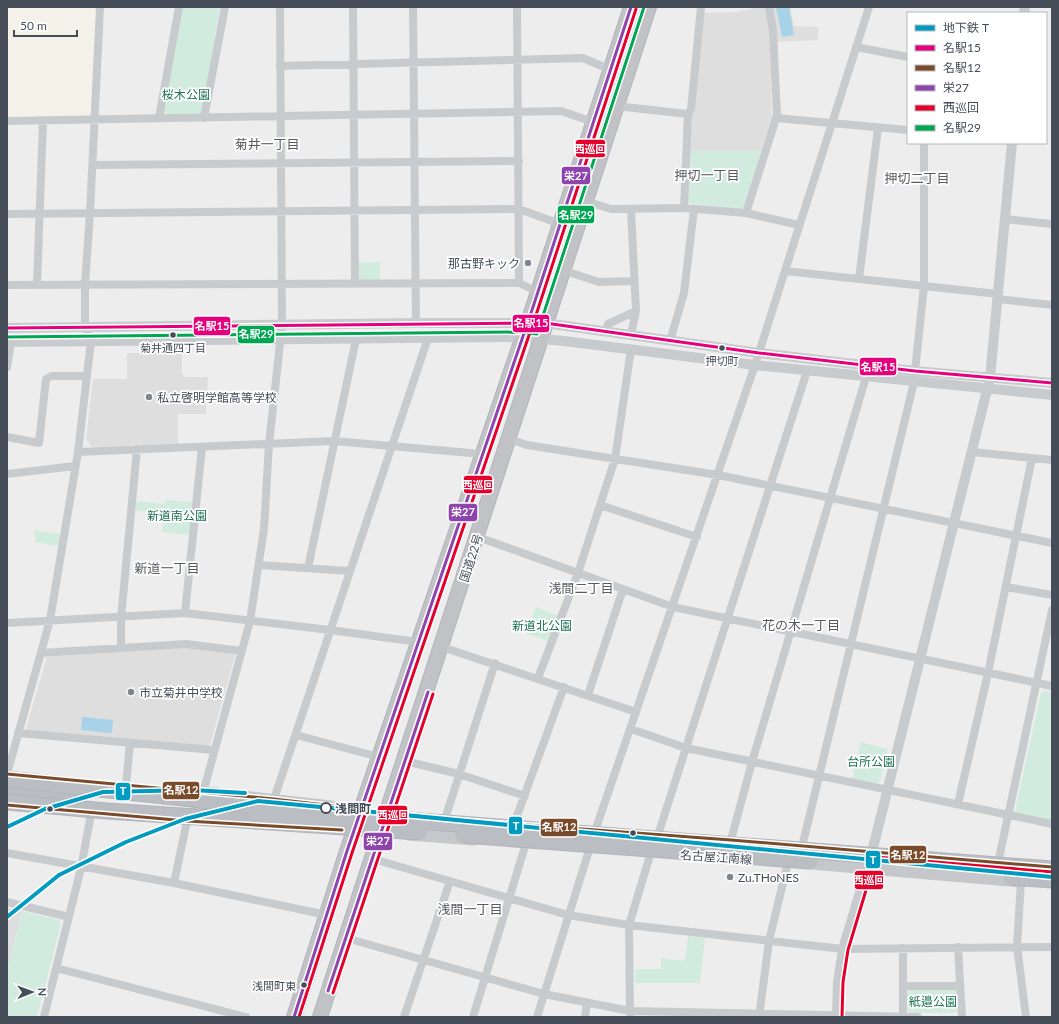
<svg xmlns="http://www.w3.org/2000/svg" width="1059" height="1024" font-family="Lato,'Noto Sans JP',sans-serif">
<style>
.commercial{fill:#f4f2e8}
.education{fill:#dfdede}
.green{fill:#d2ebdf}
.water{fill:#a8d2e7}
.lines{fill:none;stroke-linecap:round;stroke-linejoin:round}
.trunk-casing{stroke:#b2b5bc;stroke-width:16}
.motorway-casing{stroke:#b2b5bc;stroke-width:17}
.minor{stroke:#c8cbce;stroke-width:8}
.tertiary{stroke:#c8cbce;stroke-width:10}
.primary{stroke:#c5c7ca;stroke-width:13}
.trunk{stroke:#c0c2c6;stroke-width:14}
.motorway{stroke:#babdc2;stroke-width:15}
.motorway-bridge-casing{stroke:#b2b5bc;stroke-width:17;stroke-linecap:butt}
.motorway-bridge{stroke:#babdc2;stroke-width:15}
.bus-1-casing{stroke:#fff;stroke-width:6}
.bus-2-casing{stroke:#fff;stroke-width:6}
.bus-3-casing{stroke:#fff;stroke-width:6}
.bus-4-casing{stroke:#fff;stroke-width:6}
.bus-5-casing{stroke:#fff;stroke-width:6}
.bus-1{stroke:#e5007d;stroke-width:3}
.bus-2{stroke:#7a4b2a;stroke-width:3}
.bus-3{stroke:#8e44ad;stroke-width:3}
.bus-4{stroke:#e4002b;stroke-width:3}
.bus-5{stroke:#00a651;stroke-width:3}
.metro-1-casing{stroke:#fff;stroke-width:7}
.metro-1{stroke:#009bbf;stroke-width:4}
.poi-dot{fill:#80858c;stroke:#fff;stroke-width:1.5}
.bus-dot{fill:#454d58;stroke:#fff;stroke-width:1.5}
.stop-dot{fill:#fff;stroke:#454d58;stroke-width:2}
.labels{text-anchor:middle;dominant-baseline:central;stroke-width:3.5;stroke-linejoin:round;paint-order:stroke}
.bus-label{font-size:11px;fill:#454d58;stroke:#fff}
.park-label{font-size:12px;fill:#1c7352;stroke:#fff}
.poi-label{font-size:12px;fill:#454d58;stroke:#fff;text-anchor:start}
.street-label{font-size:12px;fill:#454d58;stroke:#fff}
.stop-label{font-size:12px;font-weight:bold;fill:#454d58;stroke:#fff;text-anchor:start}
.neighbourhood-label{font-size:13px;fill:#595b60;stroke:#fff}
.line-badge{stroke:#fff;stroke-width:1.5}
.badge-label{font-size:11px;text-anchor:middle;font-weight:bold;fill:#fff}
</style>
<rect width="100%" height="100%" fill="#ededed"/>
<!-- commercial -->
<path class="commercial" d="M7,7h90l-6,109 -84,2z"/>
<!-- education -->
<path class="education" d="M759,7h31l4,19 24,1v13l-48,2 2,75 -11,34h-71l1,-30 13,-108 32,-1z
M127,353h55v20l3,4h23l-2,37h-28v30l-86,3 -6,-8 7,-60h34z
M186,647l48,6 1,3 -25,89 -3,2 -178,-16 -3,-3 21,-71z
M7,908l15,3 -15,61z"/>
<!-- green -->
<path class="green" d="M183,7h37l-18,105 -4,3h-32l-2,-4z
M690,151h71l-17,56 -2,2 -50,-5 -4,-3z
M380,262v19h-21l-2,-3v-15z
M165,500l28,2 -4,33 -27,-3 2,-19 -29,-3 1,-9 28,3z
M34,530l26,4 -2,12 -22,-4z
M536,607l23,9 -10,26 -23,-9z
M1044,691l8,2v128l-35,-7 -2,-3 26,-118z
M861,742l27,7 -9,35 -27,-5z
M22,911l37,9 2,4 -24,93h-30v-45z
M688,936l17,2 -5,45h-65v-14h26v-11l24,3z
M910,988l44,1 3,2 1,20 -3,2h-44l-4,-3v-18z"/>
<!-- water -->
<path class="water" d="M776,7h13l5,28 -12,2z
M82,717l31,3 -1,13 -31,-3z"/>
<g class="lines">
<defs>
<path id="trunk" d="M294,1017l53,-166 186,-544 98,-300
M320,1017c112,-336 218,-674 329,-1010"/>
<path id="motorway" d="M7,793l64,6"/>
</defs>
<!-- trunk casing -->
<use href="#trunk" class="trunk-casing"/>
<!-- motorway casing -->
<use href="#motorway" class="motorway-casing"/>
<!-- minor -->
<path class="minor" d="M353,7l2,276
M413,7l3,316
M517,7l2,276
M856,47l52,10
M280,66l303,-8 28,12
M616,106l72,8
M159,118l20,-111
M204,118l21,-111
M776,118l132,12
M7,121l554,-10 32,11
M93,165l426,-4
M585,201l26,8 73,-1 62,5 53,12
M684,208l4,-94 3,-5 10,-102
M746,213l31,-98 -4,-84 -4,-24
M7,214l512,-5 41,15
M1005,219l47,5
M562,270l37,12 35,-1
M785,271l213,23
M859,279l19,-151
M7,285l512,-2 19,9
M37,285l6,-164
M998,299l54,6
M606,331l2,-7 28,-13
M631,335l5,-24 -5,-102
M670,341l14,-48 10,-84
M7,367l4,-25
M915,371l9,-85v-143
M7,437l32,6 7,-64 6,-3h35
M509,439l18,6 191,30 334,68
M78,452l256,-11 148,13
M972,452l80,8
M7,474l68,-8
M600,505l97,32
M478,537l195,70 379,79
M259,565l91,6
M308,568l48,-229
M1006,587l46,8
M185,613l17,-166
M7,623l178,-10 145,17 88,12
M442,647l194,65
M121,648v-30l16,-169
M41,653l145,-9 56,7
M538,678l40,-105 37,-114 16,-110
M588,695l35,-106
M631,729l55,19 366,76
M18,733l196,17
M296,735l83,22
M405,761l54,13 66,22
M7,774l43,-154 28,-168 13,-111 -6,-14v-42l5,-72 10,-206
M126,785l4,-42
M274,799l154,-461
M958,804l30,-131 44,-215
M445,819l50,-156
M514,824l50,-137
M658,835l149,-464
M731,840l21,-78 114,-385
M802,847l112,-465
M7,853l167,30 153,32
M373,859l195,56 61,10 214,24 209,-2
M998,863l54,-253
M1021,881l-4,65 9,71
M174,883l13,-62 16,-28 47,-172 14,-92 5,-85 13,-119 -2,-318
M7,902l62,15
M346,938l198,56 86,17 288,6
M958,947l4,70
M903,948v69
M56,968l190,49
M903,986h57
M44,1017l37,-149 10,-54
M404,1017l46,-136
M473,1017l53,-174
M537,1017l58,-186 160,-466 114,-358
M585,1017l2,-14
M630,1017l-1,-92 22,-73
M759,1017l10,-76 19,-79"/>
<!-- tertiary -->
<path class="tertiary" d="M1024,13l1,-6
M7,328l409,-5h129l214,30 156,18 137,12
M7,342l514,-5 43,4 191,24 297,30
M837,1017l1,-35 5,-33 29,-97 118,-474 22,-235"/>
<!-- primary -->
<path class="primary" d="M199,792l132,15
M408,834l66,5
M799,862l223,19"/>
<!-- trunk -->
<use href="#trunk" class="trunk"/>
<!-- motorway -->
<use href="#motorway" class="motorway"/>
<defs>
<path id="motorway-bridge" d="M7,779l333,36 712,54
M7,802l100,9 312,21
M463,835l347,26
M1011,877l41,3"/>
</defs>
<!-- motorway-bridge casing -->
<use href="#motorway-bridge" class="motorway-bridge-casing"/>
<!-- motorway-bridge -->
<use href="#motorway-bridge" class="motorway-bridge"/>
<defs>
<path id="bus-1" d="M7,328l538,-5 214,30 156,18 137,12"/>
<path id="bus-2" d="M7,774l267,25 171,20 286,21 321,27
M7,805l180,16 155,9"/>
<path id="bus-3" d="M328,991l100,-299
M294,1017l53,-166 186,-544 98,-300"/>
<path id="bus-4" d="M333,993l100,-299
M299,1017l53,-164 186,-544 98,-300
M842,1017l1,-35 5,-32 28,-93 176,15"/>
<path id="bus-5" d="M7,337l514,-5 16,2 107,-327"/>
</defs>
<!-- bus-1 casing -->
<use href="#bus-1" class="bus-1-casing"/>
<!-- bus-2 casing -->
<use href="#bus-2" class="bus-2-casing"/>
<!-- bus-3 casing -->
<use href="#bus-3" class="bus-3-casing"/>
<!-- bus-4 casing -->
<use href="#bus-4" class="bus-4-casing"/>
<!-- bus-5 casing -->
<use href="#bus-5" class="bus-5-casing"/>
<!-- bus-1 -->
<use href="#bus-1" class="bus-1"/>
<!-- bus-2 -->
<use href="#bus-2" class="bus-2"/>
<!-- bus-3 -->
<use href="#bus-3" class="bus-3"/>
<!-- bus-4 -->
<use href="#bus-4" class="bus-4"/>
<!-- bus-5 -->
<use href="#bus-5" class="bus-5"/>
<defs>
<path id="metro-1" d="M7,827l38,-18 58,-17 90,-2 52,3
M7,917l52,-42 67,-33 59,-23 73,-18 794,76"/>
</defs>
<!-- metro-1 casing -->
<use href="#metro-1" class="metro-1-casing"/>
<!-- metro-1 -->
<use href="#metro-1" class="metro-1"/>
</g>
<!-- markers -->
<g class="poi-dot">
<circle cx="528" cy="263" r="4"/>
<circle cx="149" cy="397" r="4"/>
<circle cx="131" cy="692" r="4"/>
<circle cx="730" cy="877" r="4"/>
</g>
<g class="bus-dot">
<circle cx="173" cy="335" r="3.5"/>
<circle cx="722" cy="348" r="3.5"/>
<circle cx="50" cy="809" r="3.5"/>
<circle cx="633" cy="833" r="3.5"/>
<circle cx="304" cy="985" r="3.5"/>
</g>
<circle class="stop-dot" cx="326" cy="808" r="5"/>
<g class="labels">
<!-- bus labels -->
<g class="bus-label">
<text x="173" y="347">菊井通四丁目</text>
<text x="722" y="360">押切町</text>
<text x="296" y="985" text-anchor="end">浅間町東</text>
</g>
<!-- park labels -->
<g class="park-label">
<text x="186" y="94">桜木公園</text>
<text x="177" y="515">新道南公園</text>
<text x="542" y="625">新道北公園</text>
<text x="871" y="761">台所公園</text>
<text x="933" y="1001">紙邉公園</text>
</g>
<!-- poi labels -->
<g class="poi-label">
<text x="520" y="263" text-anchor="end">那古野キック</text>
<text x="157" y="397">私立啓明学館高等学校</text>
<text x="139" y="692">市立菊井中学校</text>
<text x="738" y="877">Zu.THoNES</text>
</g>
<!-- street labels -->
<g class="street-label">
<text transform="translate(471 558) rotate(-72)">国道22号</text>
<text transform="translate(716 857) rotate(4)">名古屋江南線</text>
</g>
<!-- stop labels -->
<g class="stop-label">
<text x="335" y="808">浅間町</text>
</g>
<!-- neighbourhood labels -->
<g class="neighbourhood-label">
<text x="267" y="144">菊井一丁目</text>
<text x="707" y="175">押切一丁目</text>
<text x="917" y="178">押切二丁目</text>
<text x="167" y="568">新道一丁目</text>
<text x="581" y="588">浅間二丁目</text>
<text x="801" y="625">花の木一丁目</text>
<text x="470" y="909">浅間一丁目</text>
</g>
</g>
<g class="line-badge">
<rect x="575" y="139" width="31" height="19" rx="4" fill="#e4002b"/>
<rect x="561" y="166" width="30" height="19" rx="4" fill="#8e44ad"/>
<rect x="557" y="205" width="38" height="19" rx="4" fill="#00a651"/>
<rect x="512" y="314" width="38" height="19" rx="4" fill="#e5007d"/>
<rect x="193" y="316" width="38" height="20" rx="4" fill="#e5007d"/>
<rect x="237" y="325" width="38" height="19" rx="4" fill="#00a651"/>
<rect x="859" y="357" width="38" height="19" rx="4" fill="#e5007d"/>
<rect x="463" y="475" width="30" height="19" rx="4" fill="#e4002b"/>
<rect x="448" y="503" width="30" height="19" rx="4" fill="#8e44ad"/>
<rect x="162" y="781" width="38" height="19" rx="4" fill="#7a4b2a"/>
<rect x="115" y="782" width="16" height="19" rx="4" fill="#009bbf"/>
<rect x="377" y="805" width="31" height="20" rx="4" fill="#e4002b"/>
<rect x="508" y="816" width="15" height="19" rx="4" fill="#009bbf"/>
<rect x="540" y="818" width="38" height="19" rx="4" fill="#7a4b2a"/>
<rect x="363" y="832" width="30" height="19" rx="4" fill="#8e44ad"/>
<rect x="889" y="845" width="38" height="19" rx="4" fill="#7a4b2a"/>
<rect x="865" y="850" width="16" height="19" rx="4" fill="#009bbf"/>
<rect x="854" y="870" width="30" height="20" rx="4" fill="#e4002b"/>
</g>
<g class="badge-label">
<text x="590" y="153">西巡回</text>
<text x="576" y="180">栄27</text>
<text x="576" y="219">名駅29</text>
<text x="531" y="327">名駅15</text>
<text x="212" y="330">名駅15</text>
<text x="256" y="338">名駅29</text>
<text x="878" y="371">名駅15</text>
<text x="478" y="489">西巡回</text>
<text x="463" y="516">栄27</text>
<text x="181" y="794">名駅12</text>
<text x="123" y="795">T</text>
<text x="393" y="819">西巡回</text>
<text x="516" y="830">T</text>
<text x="559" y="831">名駅12</text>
<text x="378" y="845">栄27</text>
<text x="908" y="859">名駅12</text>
<text x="873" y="864">T</text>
<text x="869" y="884">西巡回</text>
</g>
<!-- border -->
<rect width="1059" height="1024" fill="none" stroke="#454d58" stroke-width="16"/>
<!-- legend -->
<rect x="907" y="12" width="140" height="132" fill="#ffffff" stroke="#b5b8bc"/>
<rect x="915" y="25" width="20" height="6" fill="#009bbf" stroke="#b5b8bc"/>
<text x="943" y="32" font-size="12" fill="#454d58">地下鉄 T</text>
<rect x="915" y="45" width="20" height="6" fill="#e5007d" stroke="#b5b8bc"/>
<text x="943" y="52" font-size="12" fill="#454d58">名駅15</text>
<rect x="915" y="65" width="20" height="6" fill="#7a4b2a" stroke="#b5b8bc"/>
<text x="943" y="72" font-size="12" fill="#454d58">名駅12</text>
<rect x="915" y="85" width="20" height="6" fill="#8e44ad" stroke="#b5b8bc"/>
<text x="943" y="92" font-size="12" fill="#454d58">栄27</text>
<rect x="915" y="105" width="20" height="6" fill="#e4002b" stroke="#b5b8bc"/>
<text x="943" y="112" font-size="12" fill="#454d58">西巡回</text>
<rect x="915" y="125" width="20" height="6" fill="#00a651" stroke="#b5b8bc"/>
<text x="943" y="132" font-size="12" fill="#454d58">名駅29</text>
<!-- north arrow -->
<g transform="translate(32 992) rotate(89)" stroke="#ffffff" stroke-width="3" paint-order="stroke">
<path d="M0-3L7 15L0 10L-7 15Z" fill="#454d58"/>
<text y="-6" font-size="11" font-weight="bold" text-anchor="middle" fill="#454d58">N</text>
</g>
<!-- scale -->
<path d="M14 30v6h63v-6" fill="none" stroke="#454d58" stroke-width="2"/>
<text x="20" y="30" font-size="12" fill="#454d58" stroke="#ffffff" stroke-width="3" paint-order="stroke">50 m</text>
</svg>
